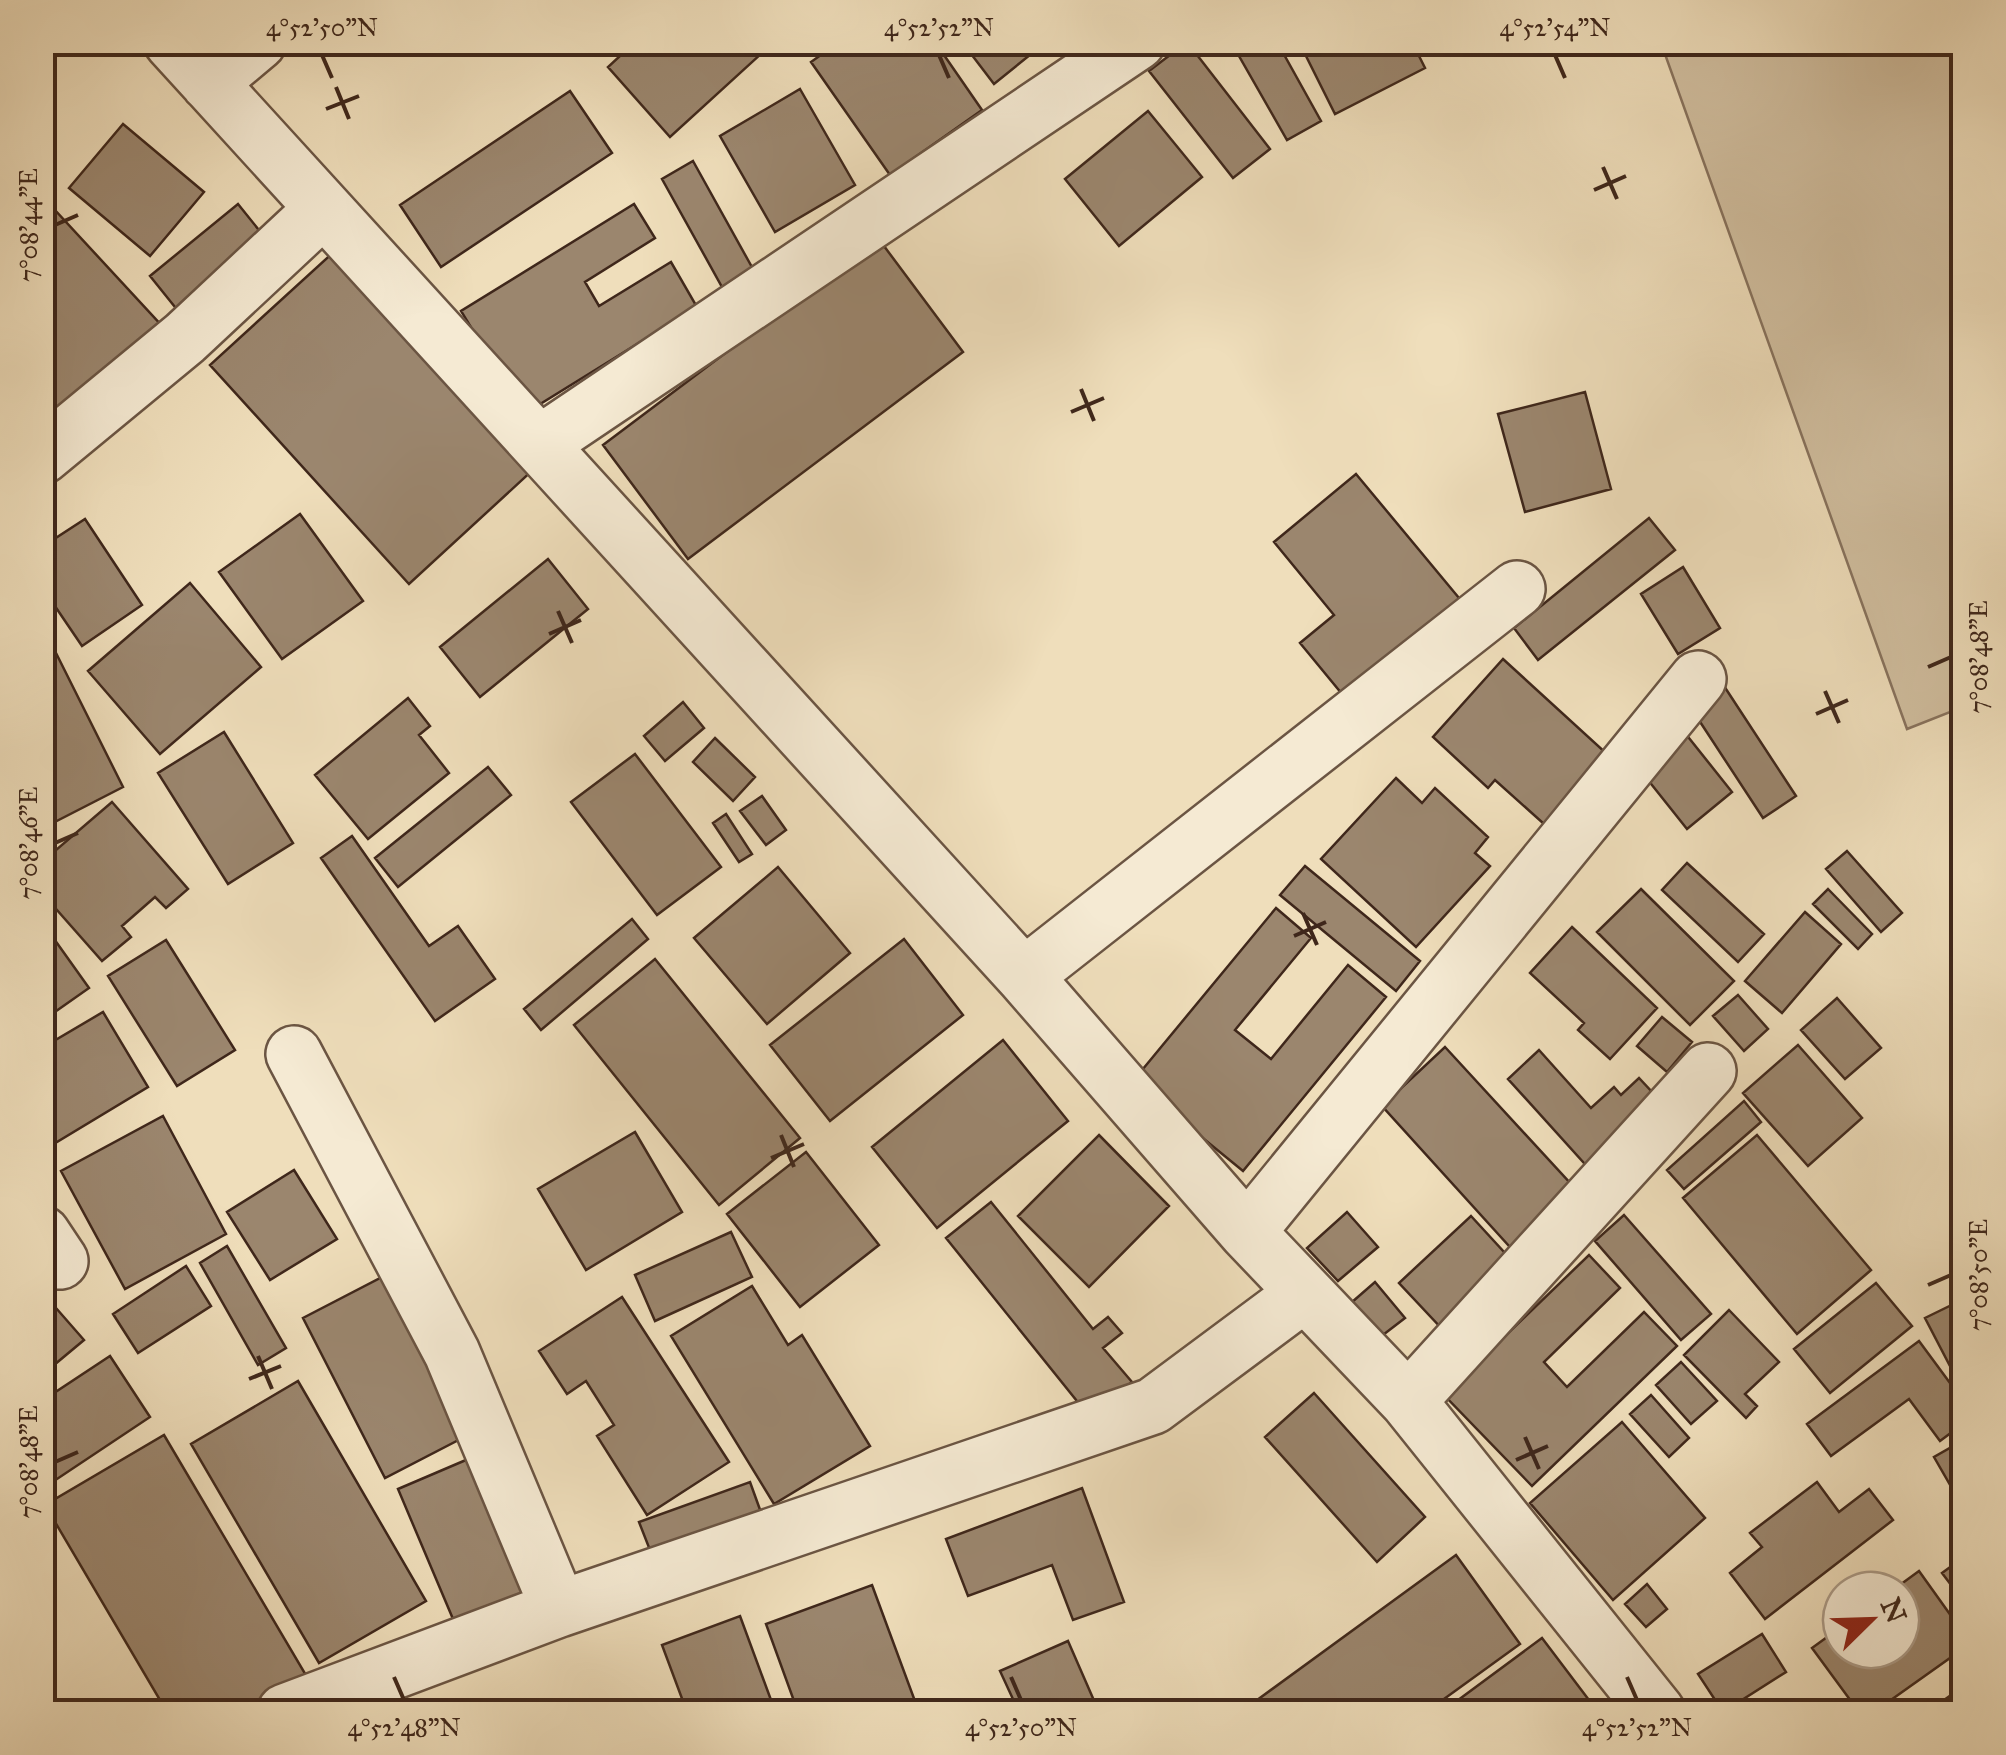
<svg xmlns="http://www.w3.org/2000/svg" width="2006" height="1755" font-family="'IM FELL Great Primer',serif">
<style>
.green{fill:#d1bfa0;stroke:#88735e;stroke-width:2.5}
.building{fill:#9b866e;stroke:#3f271b;stroke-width:2.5}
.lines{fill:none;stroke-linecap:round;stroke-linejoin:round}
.minor-casing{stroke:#6b5543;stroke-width:60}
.minor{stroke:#f5ead3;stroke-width:55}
.ticks{fill:none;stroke:#3f271b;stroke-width:4}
.neatline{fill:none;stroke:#3f271b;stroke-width:4}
.ticks-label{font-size:25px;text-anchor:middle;fill:#3f271b}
</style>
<rect width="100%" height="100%" fill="#efdebb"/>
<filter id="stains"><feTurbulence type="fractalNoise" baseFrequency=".002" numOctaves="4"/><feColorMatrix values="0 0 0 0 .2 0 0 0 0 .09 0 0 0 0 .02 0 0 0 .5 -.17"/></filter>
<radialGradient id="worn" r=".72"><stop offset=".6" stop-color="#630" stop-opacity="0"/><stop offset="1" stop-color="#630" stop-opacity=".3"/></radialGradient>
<!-- green -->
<path class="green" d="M1661,43h302v664l-56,22z"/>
<!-- building -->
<path class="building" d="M635,42h139l-104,95 -62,-70z
M839,42h96l47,68 -92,65 -79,-113z
M962,42h84l-52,42z
M1187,42l83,107 -37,29 -84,-107z
M1231,42h46l44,79 -34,19z
M1299,42h113l13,26 -90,46z
M1450,42h29l-24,12z
M800,89l55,96 -80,47 -55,-96z
M570,91l42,62 -171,114 -41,-62z
M1148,111l54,66 -83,69 -54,-67z
M123,124l81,68 -54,64 -81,-68z
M693,161l60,108 -31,18 -60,-108z
M42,196l121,131 -100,94 -21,-22z
M238,204l37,46 -88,72 -37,-46z
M634,204l21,34 -70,44 14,24 72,-44 26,45 -173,107 -63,-103z
M878,238l85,114 -275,207 -85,-114z
M337,249l198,219 -126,116 -199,-219z
M1585,392l26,97 -86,23 -27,-98z
M1356,474l108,130 -117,96 -47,-57 34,-28 -60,-73z
M300,514l63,87 -81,58 -63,-87z
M1649,518l26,32 -137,110 -24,-32z
M85,519l57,86 -60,41 -40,-59v-40z
M548,559l40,50 -108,88 -40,-50z
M1683,567l37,61 -42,26 -37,-60z
M190,583l71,84 -101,87 -72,-83z
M42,625l81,162 -80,41 -1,-1z
M1503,659l104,95 -63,70 -49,-44 -7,8 -55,-51z
M1724,686l72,110 -33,22 -72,-110z
M408,698l22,28 -11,9 30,38 -81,66 -53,-64z
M683,702l21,26 -39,33 -21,-25z
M224,732l69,111 -65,41 -70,-111z
M1685,733l47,59 -45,37 -47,-59z
M715,738l40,39 -22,24 -40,-39z
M635,754l86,113 -64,48 -86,-113z
M488,767l23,28 -113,92 -23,-29z
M1396,778l26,25 13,-15 53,49 -13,16 15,13 -74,81 -95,-88z
M762,796l24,34 -20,15 -26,-34z
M112,802l76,87 -22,19 -11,-11 -33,29 9,11 -29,24 -60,-68v-31z
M726,814l26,40 -13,8 -26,-39z
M352,836l77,110 29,-20 37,53 -60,42 -114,-163z
M1847,851l55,62 -21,19 -55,-63z
M1687,863l77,71 -26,28 -76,-72z
M1305,866l115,95 -24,30 -116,-96z
M778,867l72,86 -83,71 -73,-86z
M1641,889l93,92 -44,44 -93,-93z
M1828,889l44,45 -14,15 -45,-45z
M1276,908l35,30 -76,92 36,29 77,-94 38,32 -143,174 -110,-90z
M1805,912l36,32 -59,69 -37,-32z
M632,919l16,20 -107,91 -17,-21z
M42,922l47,66 -47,33z
M1572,927l85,81 -47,51 -32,-29 6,-7 -54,-50z
M904,939l59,76 -133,106 -60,-76z
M166,940l69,110 -58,36 -69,-110z
M655,959l145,179 -81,67 -145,-180z
M1738,995l30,34 -24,22 -31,-35z
M1837,998l44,50 -36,31 -44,-49z
M103,1012l45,75 -106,64v-103z
M1662,1017l30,25 -25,30 -30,-26z
M1003,1040l65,81 -131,107 -65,-81z
M1798,1045l64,73 -54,48 -65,-73z
M1445,1047l138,150 -64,60 -137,-151z
M1539,1050l52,58 23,-21 7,8 18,-17 27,29 -73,66 -85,-94z
M1744,1101l17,21 -77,67 -17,-19z
M163,1116l63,118 -101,55 -64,-118z
M635,1132l47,80 -96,58 -48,-81z
M1099,1135l70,71 -80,81 -71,-71z
M1757,1135l114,135 -74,64 -114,-136z
M806,1152l73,93 -79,62 -73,-93z
M294,1170l43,69 -67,41 -43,-68z
M991,1202l102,127 15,-12 14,16 -19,15 29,34 -43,34 -143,-178z
M1347,1212l31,35 -40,34 -31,-33z
M1624,1215l87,99 -30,26 -86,-99z
M1471,1216l44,48 -71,67 -45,-48z
M731,1232l21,45 -97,44 -20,-46z
M227,1246l59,102 -28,17 -58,-102z
M1589,1255l31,33 -76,74 23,25 77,-75 33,34 -145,140 -88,-91z
M186,1266l25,40 -73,47 -25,-39z
M388,1274l84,159 -87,45 -82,-160z
M1375,1282l30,36 -26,20 -28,-35z
M1876,1283l36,43 -82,67 -36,-44z
M752,1286l36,59 14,-10 68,111 -96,58 -103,-168z
M42,1292l42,48 -42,35z
M622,1297l107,165 -82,53 -50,-79 17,-11 -28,-44 -19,13 -28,-43z
M1964,1299v94l-39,-75z
M1729,1310l50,52 -34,32 12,12 -11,12 -62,-63z
M1919,1341l45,61v21l-24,18 -31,-42 -78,57 -24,-32z
M110,1356l40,61 -108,72v-88z
M1681,1362l36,39 -26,23 -35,-39z
M298,1381l128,220 -107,62 -128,-219z
M1314,1393l111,124 -48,45 -112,-125z
M1651,1395l38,43 -20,19 -39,-43z
M1622,1422l83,96 -92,82 -83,-97z
M164,1435l146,247 -51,30h-92l-122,-207z
M1964,1440v69l-30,-52z
M480,1454l59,137 -83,35 -58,-137z
M750,1482l17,47 -110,39 -18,-46z
M1817,1482l22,30 30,-23 24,31 -128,99 -35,-46 32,-26 -12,-14z
M1082,1488l42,114 -51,18 -21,-55 -84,31 -22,-57z
M1456,1555l64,89 -94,68h-166l-7,-9z
M1964,1557v45l-22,-29z
M1919,1571l45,63v14l-90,64h-15l-47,-64 29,-21v23h60v-60h-8z
M1647,1584l20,25 -21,18 -21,-23z
M872,1585l47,127h-121l-32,-88z
M740,1616l31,84 -34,12h-50l-25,-67z
M1762,1634l24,38 -63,40 -25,-38z
M1542,1638l56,74h-156z
M1068,1641l31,71h-87l6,-2 -18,-39z
M1964,1686v26h-37z
M613,1701l2,11h-62z"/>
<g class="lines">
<defs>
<path id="minor" d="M172,42l852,934 223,256 161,169 249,311
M209,83l49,-41
M541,443l596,-401
M42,456l143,-118 137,-128
M1024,976l493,-387
M294,1054l158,299 107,256
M1247,1232l451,-553
M42,1234l18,27
M1408,1401l300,-330
M285,1712l274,-103 594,-203 152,-113"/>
</defs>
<!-- minor casing -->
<use href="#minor" class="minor-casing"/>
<!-- minor -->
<use href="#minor" class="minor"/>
</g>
<!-- ticks -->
<path class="ticks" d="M322,55l10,23M939,55l10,23M1555,55l10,23M336,87l13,32M326,109l33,-13M1603,167l14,32M1594,190l32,-14M55,225l23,-10M1081,389l13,32M1071,412l33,-14M558,611l14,32M549,634l32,-14M1928,667l23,-10M1825,691l14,32M1816,714l32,-14M55,843l23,-10M1303,913l14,32M1294,936l32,-14M781,1135l13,32M771,1158l33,-14M1928,1285l23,-10M258,1356l14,33M249,1379l32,-13M1525,1437l14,32M1516,1460l32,-14M55,1462l23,-10M394,1677l10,23M1011,1677l10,23M1627,1677l10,23"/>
<!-- margin -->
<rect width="2006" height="1755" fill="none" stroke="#efdebb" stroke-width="110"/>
<!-- north arrow -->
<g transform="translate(1871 1620) rotate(67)"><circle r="48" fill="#f5ead3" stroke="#ac9c89" stroke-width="2.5"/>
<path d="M0-8L18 38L0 25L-18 38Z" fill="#8f2418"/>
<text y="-15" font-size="28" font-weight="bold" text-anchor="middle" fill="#3f271b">N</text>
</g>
<rect x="55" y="55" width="1896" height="1645" class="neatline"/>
<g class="ticks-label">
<text x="322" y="36">4°52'50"N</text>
<text x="939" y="36">4°52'52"N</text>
<text x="1555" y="36">4°52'54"N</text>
<text transform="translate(28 225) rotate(-90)" y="9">7°08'44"E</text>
<text transform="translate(1978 657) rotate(-90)" y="9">7°08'48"E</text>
<text transform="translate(28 843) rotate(-90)" y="9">7°08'46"E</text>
<text transform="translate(1978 1275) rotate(-90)" y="9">7°08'50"E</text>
<text transform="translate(28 1462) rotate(-90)" y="9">7°08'48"E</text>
<text x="404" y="1736">4°52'48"N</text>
<text x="1021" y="1736">4°52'50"N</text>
<text x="1637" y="1736">4°52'52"N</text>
</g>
<rect width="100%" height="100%" filter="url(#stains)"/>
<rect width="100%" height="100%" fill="url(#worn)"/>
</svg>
